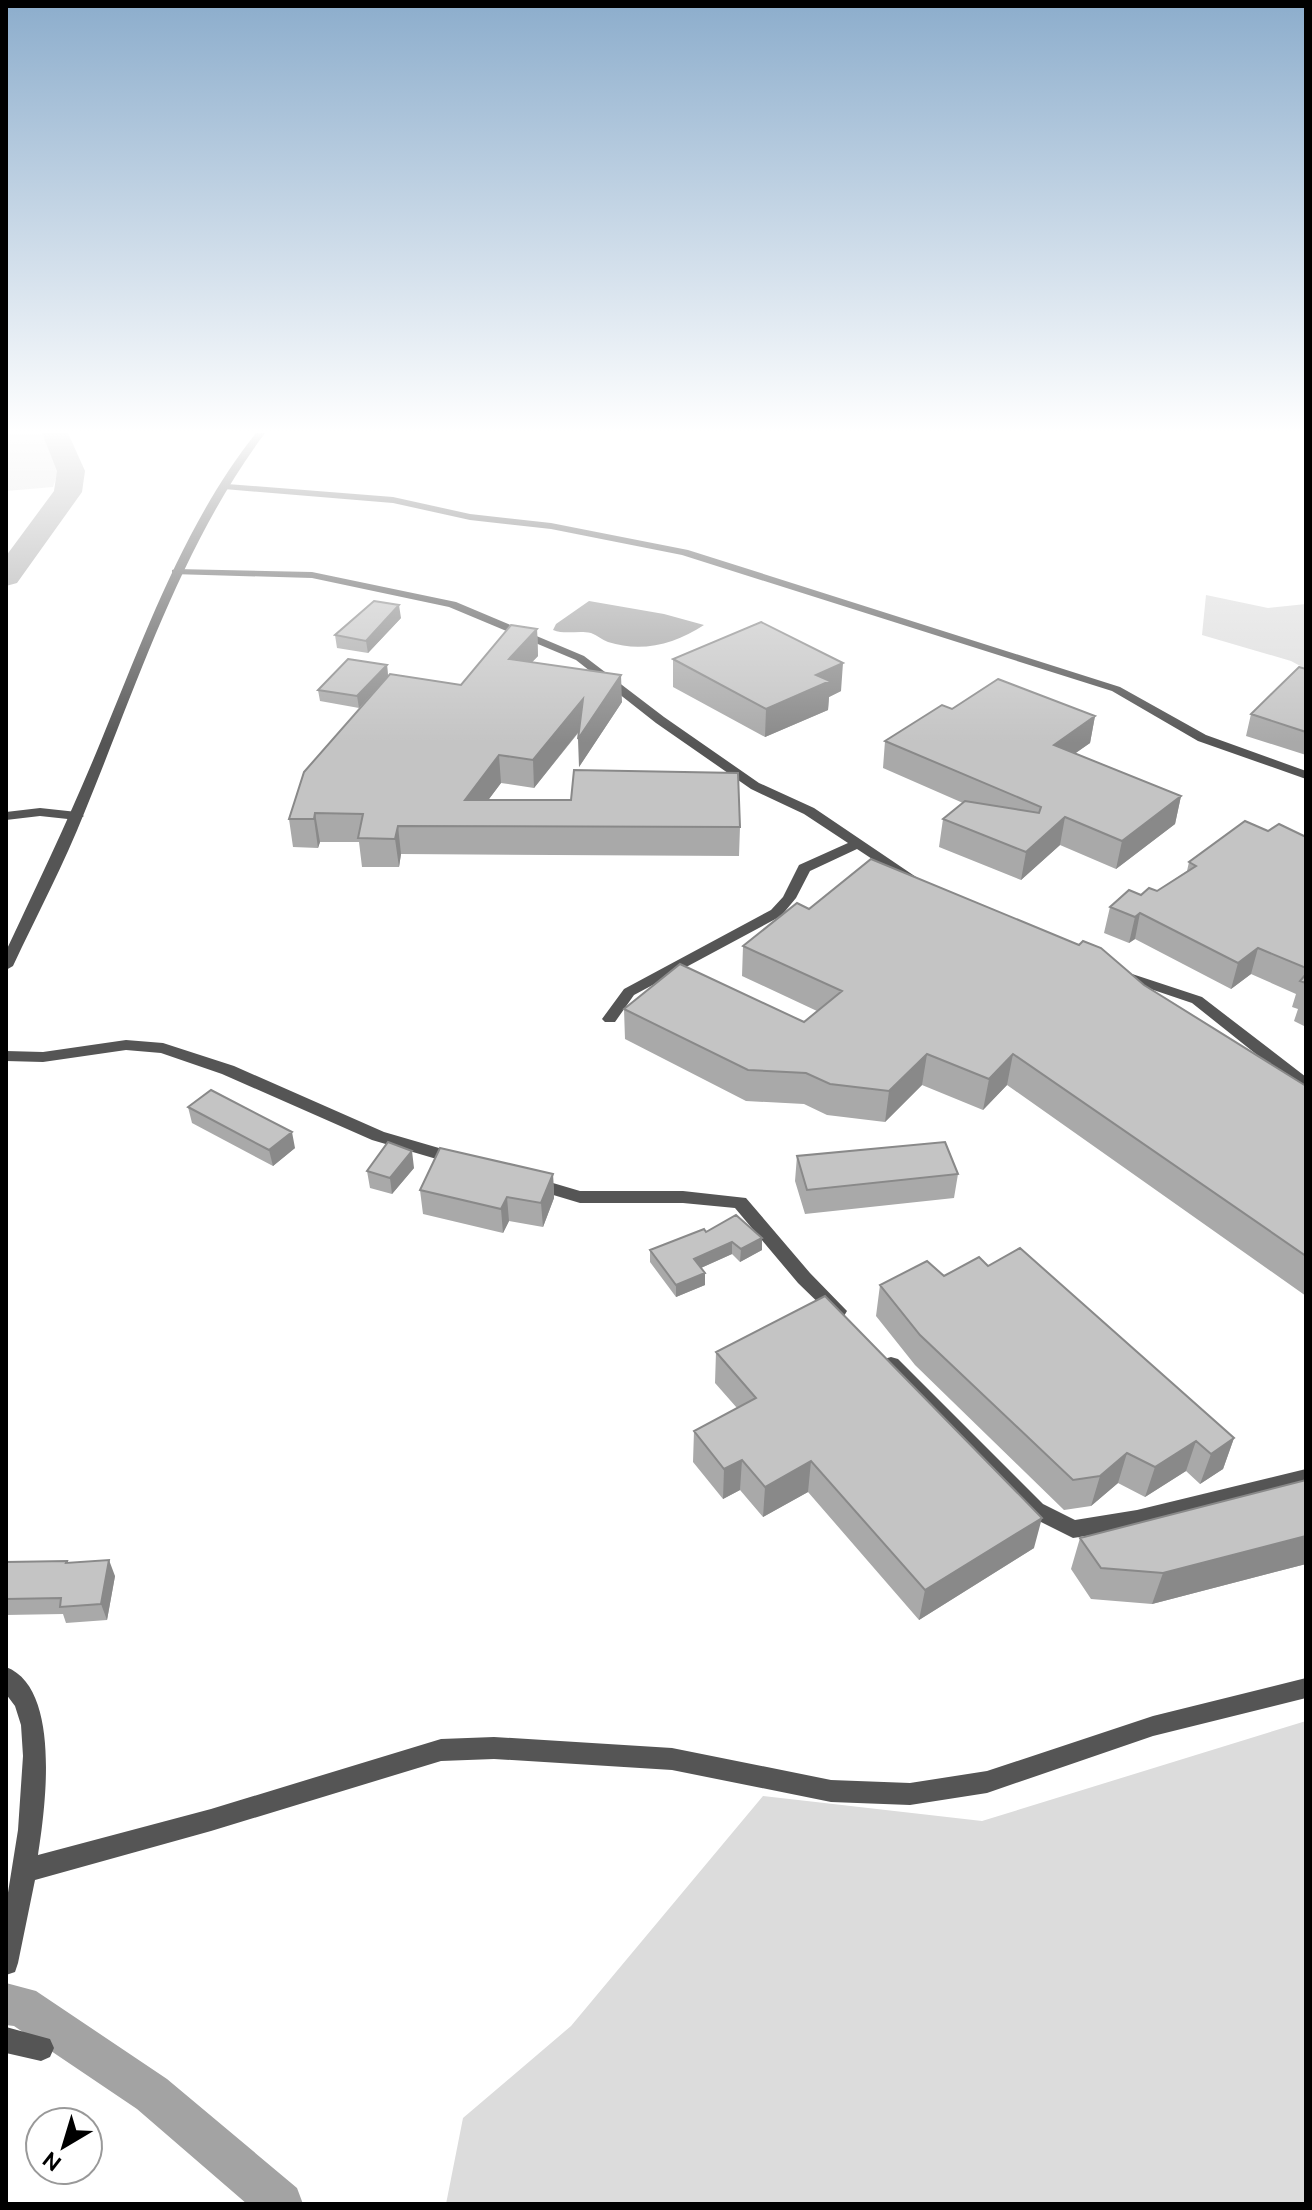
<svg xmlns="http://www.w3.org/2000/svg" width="1312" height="2210" font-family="Ubuntu,sans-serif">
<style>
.green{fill:#dcdcdc}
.water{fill:#a3a3a3}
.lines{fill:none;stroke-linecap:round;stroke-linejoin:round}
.canal{fill:#a3a3a3;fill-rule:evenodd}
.river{fill:#a3a3a3;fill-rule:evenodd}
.minor{fill:#555;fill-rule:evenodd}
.tertiary{fill:#555;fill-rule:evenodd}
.wall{fill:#a9a9a9}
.shaded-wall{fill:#898989}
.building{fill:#c4c4c4;stroke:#898989;stroke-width:2}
</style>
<rect width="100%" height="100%" fill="#fff"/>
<!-- green -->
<path class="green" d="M6,433h39l15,34 -7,20 -47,4z
M1206,595l62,13 38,-4v65l-15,-8 -89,-26z
M1306,1721v483h-860l17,-86 108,-92 192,-230 219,25z"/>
<!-- water -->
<path class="water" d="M589,601l75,13 40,11c-29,19 -62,28 -96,17 -6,-2 -11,-7 -17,-9 -13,-3 -25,2 -38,-3l3,-6z"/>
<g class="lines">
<!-- canal -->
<path class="canal" d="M6,1983l30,8 131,88 130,109 6,16h-56l-110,-95 -123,-83 -8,-1z"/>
<!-- river -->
<path class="river" d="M42,433h26l17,38 -3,21 -65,91 -11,3v-30l48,-65 3,-20z"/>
<!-- minor -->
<path class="minor" d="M227,484l166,13 77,17 81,9 137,27 432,137 86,48 100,36v8l-108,-38 -86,-50 -430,-136 -131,-26 -81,-9 -77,-17 -169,-14v-4z
M176,569l136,3 144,30 128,54 80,61 95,66 55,25 108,73 -2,3h-10l-53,-35 -47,22 -14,27 -15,18 -147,79 -19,27h-10l-3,-3 22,-30 147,-79 12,-13 16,-32 49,-22 -44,-29 -53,-25 -95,-66 -80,-63 -127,-53 -137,-29 -140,-4v-4z
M40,808l37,4 7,4 -7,4 -37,-4 -34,4v-8z
M1117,969l85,28 104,80v13l-6,-1 -108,-86 -80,-27 -2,-3 2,-3z
M126,1040l37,3 71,23 150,66 79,23 2,4 -8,6 -85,-25 -150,-66 -61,-21 -35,-3 -83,12 -37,-1v-10l37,1z
M536,1178l44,13h103l63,7 64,75 37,38 -3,5 -6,2 -6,-2 -34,-33 -63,-75 -52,-5h-103l-50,-15 -2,-4 2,-4z
M891,1357l7,2 145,145 32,16 62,-10 169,-41v16l-169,43 -64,10 -44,-22 -145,-147 -2,-5 2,-5z
M6,1667c56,21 39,143 32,188l173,-46 230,-70 53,-2 178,11 159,32 79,3 77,-12 166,-55 153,-38v20l-153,38 -166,57 -77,12 -79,-3 -159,-32 -178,-11 -53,2 -230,70 -176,49 -17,83 -3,9 -9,3v-70l12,-75 5,-74 -2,-31 -6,-19 -9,-12z
M6,2027l44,12 4,9 -4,9 -9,4 -35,-8z"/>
<!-- tertiary -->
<path class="tertiary" d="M256,433h9c-84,113 -127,249 -180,378 -21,53 -48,104 -72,155l-7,4v-19c33,-70 66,-139 95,-210 44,-106 83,-217 155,-308z"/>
</g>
<!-- wall -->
<path class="wall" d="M401,618l-33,35 -31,-5 -2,-13z
M537,629l1,27 -6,6 90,40 -43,65v-35l-45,56 -33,-5 -13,17 252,27 -1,29 -338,-2 -2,13h-37l-3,-25h-39l-2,6 -25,-1 -4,-28 96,-139 -26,28 -39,-7 -2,-11 69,-25 1,11 73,9z
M673,659l168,32 -12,6 -1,13 -63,27 -92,-50z
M1306,669v86l-60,-19 5,-22z
M952,709l143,7 -5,27 -15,10 106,43 -6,28 -59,45 -56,-24 -39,35 -82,-33 4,-28 20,-16 -80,-35 2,-27z
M1268,831l38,6v190l-12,-6 4,-12 -6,-2 4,-13 -45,-20 -20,15 -96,-50 -6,4 -25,-10 6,-26 31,-12 16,-4 30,-20 2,-9z
M809,909l335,76 162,101v210l-299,-211 -24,25 -61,-25 -37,37 -58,-7 -23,-11 -58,-3 -121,-62 -1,-30 180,13 13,-11 -75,-35 1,-30z
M188,1107l107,41 -22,18 -81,-43z
M797,1156l161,18 -4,24 -149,16 -10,-33z
M414,1168l-22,26 -22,-6 -3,-17z
M553,1174l1,24 -11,29 -34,-6 -6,12 -80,-19 -3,-24z
M706,1232l56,6v12l-22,12 -8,-8 -31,14 4,17 -29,12 -26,-35v-12z
M988,1266l246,172 -11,31 -23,15 -14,-13 -41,26 -27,-14 -27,23 -27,4 -149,-145 -39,-49 4,-31 64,-9z
M716,1352l318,196 -115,72 -111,-128 -45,25 -23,-27 -17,9 -30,-37 1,-31 43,-23 -22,-25z
M1306,1480v84l-154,40 -61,-5 -20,-30 9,-31z
M6,1562l62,1 47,13 -8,44 -41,3 -3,-9 -57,1z"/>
<!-- shaded-wall -->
<path class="shaded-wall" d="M399,605l2,13 -33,35 -2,-12z
M537,629l1,27 -28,29 -1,-26z
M843,663l-2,28 -12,6 -1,13 -63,27 1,-28 50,-34z
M387,665l1,11 -29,32 -2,-12z
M621,675l1,27 -43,65 -1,-28z
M583,699v27l-49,62 -1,-28z
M1095,716l-5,27 -41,29 5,-27z
M499,755l2,28 -32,43 -4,-26z
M1181,796l-6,28 -59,45 6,-28z
M315,813l5,29 -2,6 -4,-29z
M1065,817l-5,28 -39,35 5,-28z
M398,826l3,28 -2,13 -4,-28z
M1140,913l-5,26 -6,4 6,-26z
M1258,948l-7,26 -20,15 7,-26z
M927,1054l-5,31 -37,37 4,-31z
M1013,1054l-6,31 -24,25 6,-31z
M292,1132l3,16 -22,18 -4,-16z
M412,1151l2,17 -22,26 -2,-16z
M553,1174l1,24 -11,29 -2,-24z
M507,1197l2,24 -6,12 -2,-24z
M762,1238v12l-22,12 1,-13z
M732,1242v12l-38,17v-12z
M705,1273v12l-29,12v-12z
M1234,1438l-11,31 -23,15 11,-30z
M1196,1441l-10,30 -41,26 10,-30z
M1127,1453l-9,30 -27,23 9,-30z
M742,1460l-2,30 -17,9 1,-30z
M811,1461l-3,31 -45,25 2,-30z
M1042,1518l-8,30 -115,72 6,-30z
M1306,1536v28l-154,40 11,-31z
M109,1560l6,16 -8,44 -6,-16z"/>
<!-- building -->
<path class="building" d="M374,601l25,4 -33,36 -31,-6z
M761,622l82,41 -27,12 14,6 -64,28 -93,-50z
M511,625l26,4 -28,30 112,16 -43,64 5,-40 -50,61 -34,-5 -34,45h106l3,-30 164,3 2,54 -342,-1 -3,13 -37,-1 5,-24 -48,-1 -1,6h-25l15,-47 86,-98 71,11z
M348,659l39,6 -30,31 -39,-6z
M1299,667l7,2v63l-55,-18z
M998,679l97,37 -41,29 127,51 -59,45 -57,-24 -39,35 -83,-33 22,-18 74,12 2,-6 -156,-66 57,-36 10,4z
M1245,821l23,10 11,-7 27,13v131l-48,-20 -20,15 -98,-50 -5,4 -25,-10 19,-17 12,5 8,-7 8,3 39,-25 -7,-4z
M871,859l208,86 4,-4 18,7 43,37 162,101v170l-293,-202 -24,25 -62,-25 -38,37 -59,-7 -24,-11 -58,-3 -124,-61 56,-45 124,58 38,-31 -99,-45 54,-43 12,6z
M1306,974v9l-6,-2z
M211,1090l81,42 -23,18 -81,-43z
M388,1142l24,9 -22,27 -23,-7z
M945,1142l13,32 -151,16 -10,-34z
M440,1148l113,26 -12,29 -34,-6 -6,12 -81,-19z
M736,1215l26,23 -21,11 -9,-7 -38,17 11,14 -29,12 -26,-35 54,-21 2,3z
M1020,1248l214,190 -23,16 -15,-13 -41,26 -28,-14 -27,23 -27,4 -153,-145 -40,-50 47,-24 17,15 35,-19 9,9z
M825,1296l217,222 -117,72 -114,-129 -46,26 -23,-27 -18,9 -30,-38 62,-33 -40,-46z
M1306,1480v56l-143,37 -62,-5 -21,-30z
M109,1560l-8,44 -41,3 1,-9 -55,1v-37l61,-1 -1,2z"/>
<!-- sky -->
<linearGradient id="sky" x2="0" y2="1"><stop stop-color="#8cadcc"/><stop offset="0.58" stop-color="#fff"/><stop offset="1" stop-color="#fff" stop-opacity="0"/></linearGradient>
<rect width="1312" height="743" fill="url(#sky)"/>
<!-- border -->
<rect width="1312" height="2210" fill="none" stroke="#000000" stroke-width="16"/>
<!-- north arrow -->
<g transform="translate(64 2146) rotate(218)"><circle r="38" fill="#ffffff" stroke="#999999" stroke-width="2"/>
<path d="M0-6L14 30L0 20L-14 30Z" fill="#000000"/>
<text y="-12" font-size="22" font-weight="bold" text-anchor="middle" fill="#000000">N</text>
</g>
</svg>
